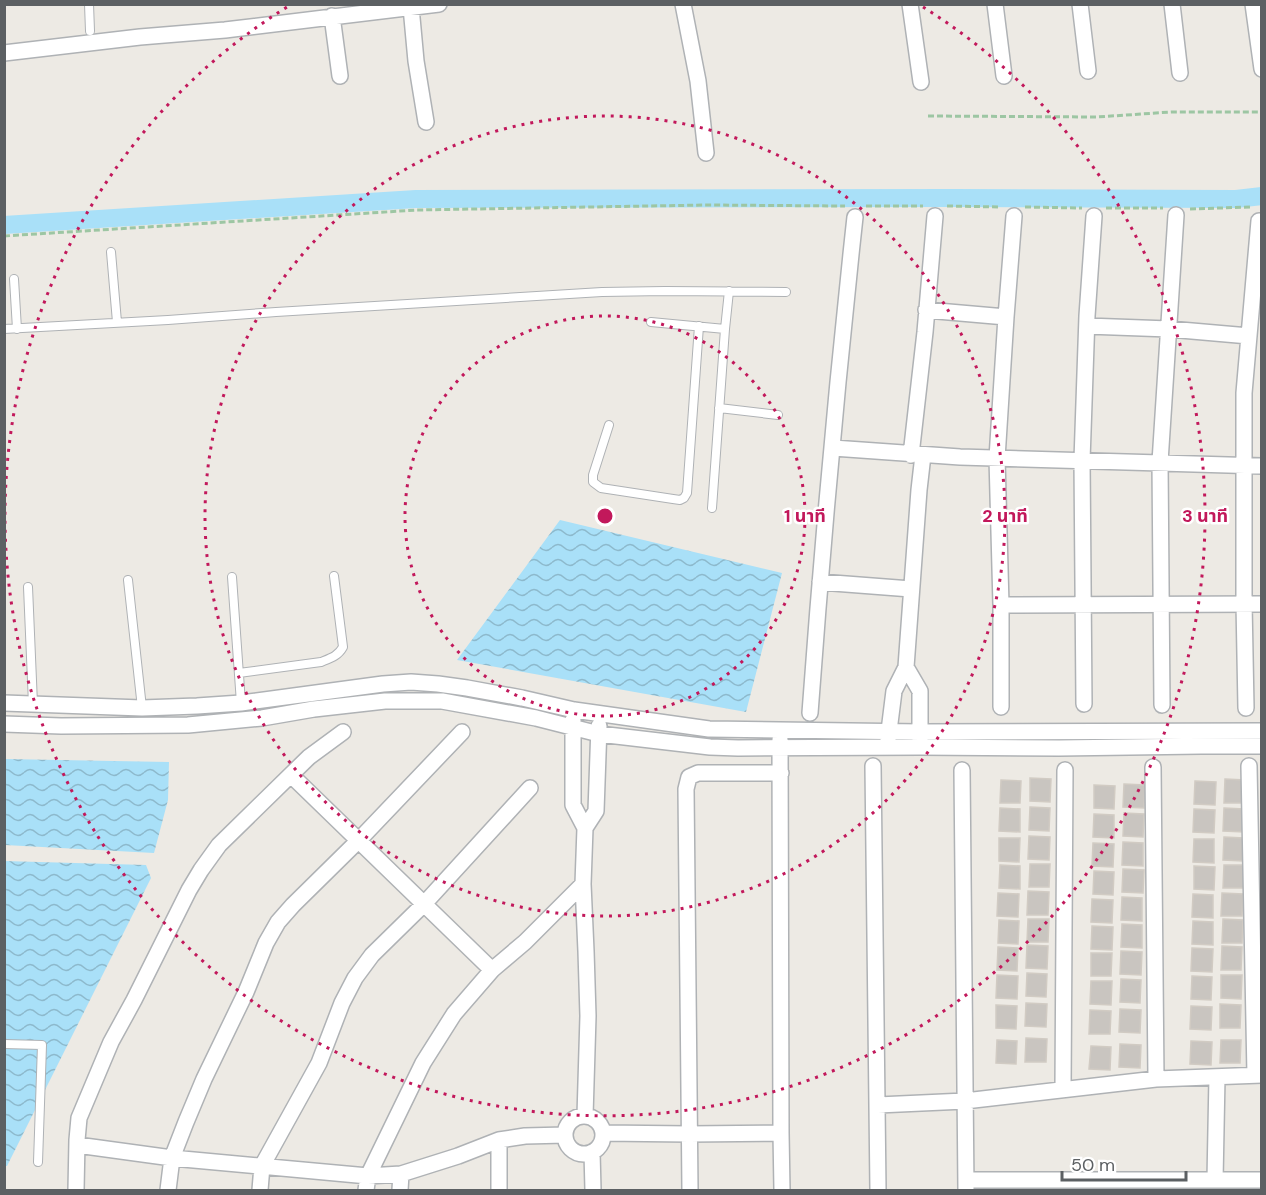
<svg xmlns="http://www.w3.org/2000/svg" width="1266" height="1195" font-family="'DM Sans','Noto Sans Thai',sans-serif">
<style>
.water{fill:url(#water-waves)}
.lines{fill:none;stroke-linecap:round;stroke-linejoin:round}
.canal{stroke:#a9e0f8;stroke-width:18}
.building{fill:#c9c5c0;stroke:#d1cbc3;stroke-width:1.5}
.service-casing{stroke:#afb2b5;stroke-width:10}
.minor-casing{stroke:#afb2b5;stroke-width:18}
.path{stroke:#9dc6a3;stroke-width:3;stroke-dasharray:6 3;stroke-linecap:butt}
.service{stroke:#fff;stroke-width:8}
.minor{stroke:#fff;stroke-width:15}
.ring{fill:none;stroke:#c2185b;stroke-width:3;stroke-dasharray:3 6}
.centre{fill:#c2185b;stroke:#fff;stroke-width:3}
.ring-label{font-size:18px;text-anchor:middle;font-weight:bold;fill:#c2185b;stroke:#fff;stroke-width:5;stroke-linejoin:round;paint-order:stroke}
</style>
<defs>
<pattern id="water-waves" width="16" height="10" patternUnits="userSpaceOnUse" patternTransform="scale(1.5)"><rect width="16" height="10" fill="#a9e0f8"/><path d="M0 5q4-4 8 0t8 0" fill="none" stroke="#8db9cc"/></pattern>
</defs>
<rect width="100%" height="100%" fill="#edeae4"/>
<!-- water -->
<path class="water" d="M560,520l222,53 -36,139 -289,-52z
M4,759l165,3 -1,38 -14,53 -149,-8z
M4,861l142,4 5,13 -144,288h-3z"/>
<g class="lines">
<!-- canal -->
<path class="canal" d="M4,225l412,-26 538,-1 282,1 26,-3"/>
</g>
<!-- building -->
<path class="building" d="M1030,778l21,1 -1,23 -20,-1z
M1225,779l20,1 -1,23h-20z
M1001,780l20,1 -1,22h-20z
M1195,781l21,1 -1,23 -21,-1z
M1124,784l21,1 -1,23 -21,-1z
M1094,785l21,1 -1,23 -20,-1z
M1030,807l20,1 -1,23 -20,-1z
M1000,808l20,1v23l-21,-1z
M1224,808l20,1v23l-21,-1z
M1194,809l21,1 -1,23 -21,-1z
M1124,813l20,1 -1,23 -20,-1z
M1094,814l20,1v23l-21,-1z
M1029,836l21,1 -1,23 -21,-1z
M1224,837l20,1 -1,23 -20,-1z
M999,838h21l-1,24 -20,-1z
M1194,839h20v24l-21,-1z
M1123,842l20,1v23l-21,-1z
M1093,843l21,1 -1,23 -21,-1z
M1030,864h20l-1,23h-20z
M1000,865l20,1v23l-21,-1z
M1224,865h20v23h-21z
M1194,866l21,1 -1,23 -20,-1z
M1123,869l21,1 -1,23 -21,-1z
M1094,871l20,1 -1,23 -20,-1z
M1028,891l21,1 -1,23h-21z
M998,893l21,1 -1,23 -21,-1z
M1222,893l21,1 -1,22h-21z
M1193,894l20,1v23l-21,-1z
M1122,897l20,1v23l-21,-1z
M1092,899l21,1 -1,23 -21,-1z
M1028,919h21l-1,23h-21z
M1223,919l20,1 -1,23h-20z
M999,920l20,1 -1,23 -20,-1z
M1193,921l20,1v23l-21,-1z
M1122,924l20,1v23l-21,-1z
M1092,926l21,1 -1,23 -21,-1z
M1027,945l21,1 -1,23 -21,-1z
M1222,946l20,1 -1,23h-20z
M998,947l20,1 -1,23 -20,-1z
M1192,948l21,1 -1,23 -21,-1z
M1121,951l21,1 -1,23 -21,-1z
M1091,953h21l-1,23h-20z
M1027,973l20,1 -1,23 -20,-1z
M997,975l21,1 -1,23 -21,-1z
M1221,975h21l-1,24 -20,-1z
M1192,976l20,1 -1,23 -20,-1z
M1121,979l20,1 -1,23 -20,-1z
M1091,981h21l-1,24 -21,-1z
M1026,1003l21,1 -1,23 -21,-1z
M1220,1004l21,1 -1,23h-20z
M996,1005l21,1 -1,23 -20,-1z
M1191,1006l21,1 -1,23 -21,-1z
M1120,1009l21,1 -1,23 -21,-1z
M1090,1010l21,1 -1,23h-21z
M1026,1038l21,1 -1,23h-21z
M997,1040l20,1 -1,23 -20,-1z
M1221,1040h20l-1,23h-20z
M1191,1041l21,1 -1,23 -21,-1z
M1120,1044l21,1 -1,23 -21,-1z
M1091,1046l20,1 -1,23 -21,-1z"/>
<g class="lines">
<defs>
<path id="service" d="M89,4l1,27
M111,252l6,70
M14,279l3,50
M651,322l74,7
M4,329l164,-9 108,-8 326,-20 63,-1 121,1
M719,408l59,7
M609,425l-16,50v7l8,6 72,11 7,1 4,-2 3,-5 12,-167
M712,508l13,-179 4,-38
M232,577l9,126
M128,580l14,128
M28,587l5,117
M239,673l82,-11c10,-4 17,-6 22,-15l-9,-71
M4,1044l38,1 -4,117"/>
<path id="minor" d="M683,4l15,77 8,72
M910,4l11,78
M995,4l9,72
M1080,4l8,67
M1172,4l8,69
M1253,4l9,65
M411,7l5,54 10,61
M332,16l8,60
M4,53l136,-16 85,-7 214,-26
M926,310l80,7
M1087,326l82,3 80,7
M833,448l127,9 302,9
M911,455l14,-123 10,-116
M820,582l91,7
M1001,605l261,-1
M906,667l14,24v50
M4,703l138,5 55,-2 44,-3 142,-19 28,-2 27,2 29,4 55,10 52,12 135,19 211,3 342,-1
M1084,704l-2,-244 5,-144 7,-100
M1162,705l-2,-243 16,-247
M1001,707v-102l-4,-147 9,-141 8,-101
M1246,708l-2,-105v-210l15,-172
M810,713c12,-165 27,-331 45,-496
M573,720v85l12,23
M4,724l57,2 127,-1 74,-7 52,-9 71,-8h57l94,17 63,16 111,13 28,1 182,-1 139,1 142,-2h61
M780,739l1,394 1,57
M888,739l6,-48 12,-24 13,-177 4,-35
M873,766l5,424
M1249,766l6,309
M1153,767l3,312
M962,770l4,420
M291,775l201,195
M1063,1089l2,-319
M878,1105l87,-4 191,-22 106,-4
M585,1116l3,-100 -2,-65 -3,-67 2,-56 11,-17 3,-85
M565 1135a19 19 0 1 1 38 0a19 19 0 1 1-38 0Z
M603,1133l86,1 92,-1
M77,1145l95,13 196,18 33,-2 57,-18 41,-16 26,-4 40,-1
M592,1152l1,38
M966,1180h296
M1215,1180l2,-103
M76,1190l1,-50 2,-22 32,-76 23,-42 55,-110 12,-20 18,-25 90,-88 34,-25
M168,1190l4,-32 14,-36 18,-43 42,-87 20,-49 12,-21 15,-17 66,-65 103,-108
M260,1190l2,-24 57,-103 23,-60 13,-25 17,-23 52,-51 106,-116
M366,1190l2,-14 55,-113 31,-49 38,-44 33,-28 58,-58
M400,1190l1,-16
M499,1190v-50
M690,1190l-4,-401 3,-12 9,-4h83"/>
</defs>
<!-- service casing -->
<use href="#service" class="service-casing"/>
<!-- minor casing -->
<use href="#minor" class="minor-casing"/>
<!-- path -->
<path class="path" d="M928,116l169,1 74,-5h91
M866,206h57
M947,206l54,1
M1025,207l57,1
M1106,208h57
M1190,209l60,-2
M4,236l413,-26 289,-5 139,1"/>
<!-- service -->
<use href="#service" class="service"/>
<!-- minor -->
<use href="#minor" class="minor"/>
</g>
<!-- distance rings -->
<g class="ring">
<circle cx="605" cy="516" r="200"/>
<circle cx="605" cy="516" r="400"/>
<path d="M923 7A600 600 0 1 1 287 7"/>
</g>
<circle cx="605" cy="516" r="9" class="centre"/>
<g class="ring-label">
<text x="805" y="522">1 นาที</text>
<text x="1005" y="522">2 นาที</text>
<text x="1205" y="522">3 นาที</text>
</g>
<!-- border -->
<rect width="1266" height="1195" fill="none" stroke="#5c6063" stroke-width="12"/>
<!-- scale -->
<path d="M1062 1171v9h124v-9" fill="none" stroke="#5c6063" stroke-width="3"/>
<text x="1071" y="1171" font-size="18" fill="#5c6063" stroke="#ffffff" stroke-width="4.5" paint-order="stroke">50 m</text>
</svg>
